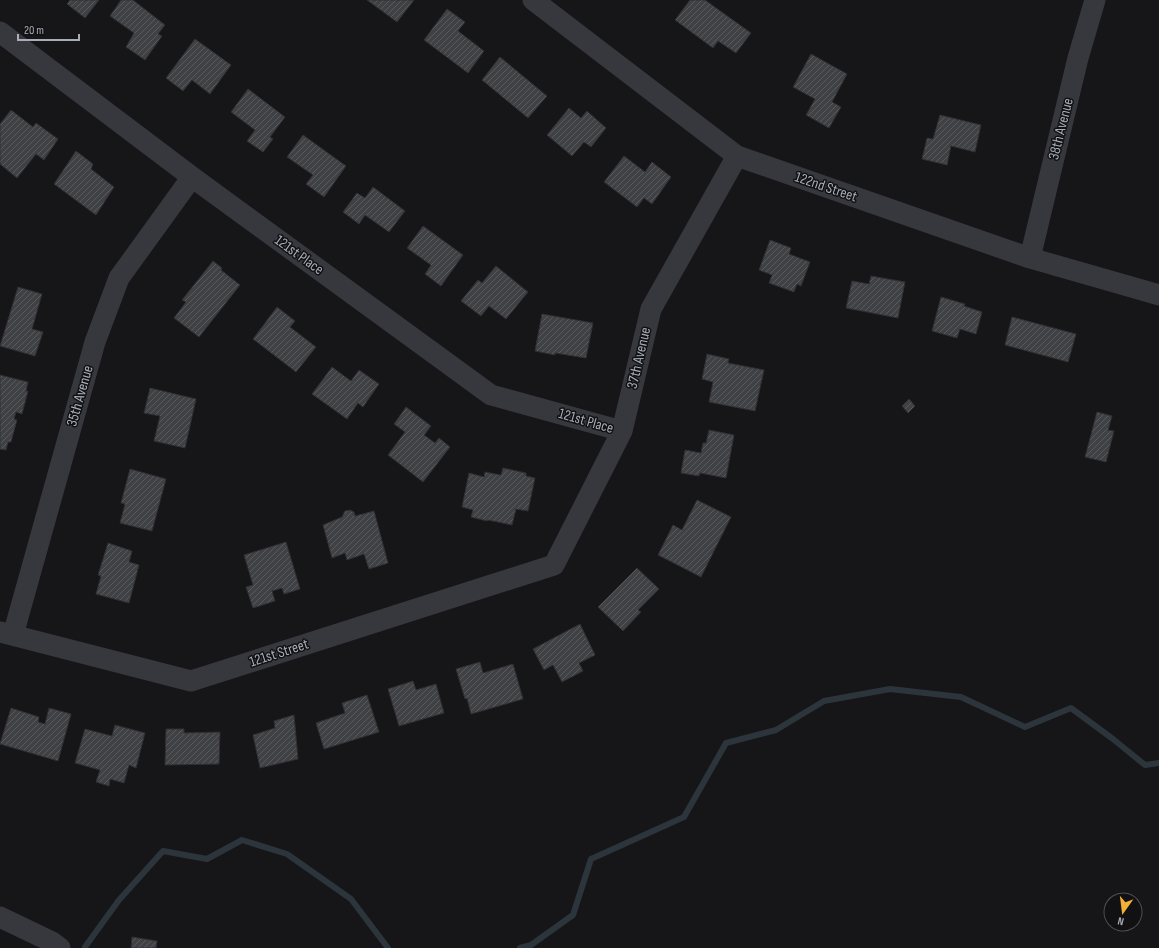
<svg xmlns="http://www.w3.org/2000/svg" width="1159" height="948" font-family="'Sofia Sans Condensed',sans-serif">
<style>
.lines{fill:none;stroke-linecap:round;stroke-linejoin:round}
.stream{stroke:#2c353c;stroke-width:6}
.building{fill:url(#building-hatch);stroke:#303034}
.minor{stroke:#37383d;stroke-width:21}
.labels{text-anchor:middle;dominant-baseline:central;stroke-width:3;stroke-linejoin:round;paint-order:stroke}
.street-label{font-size:15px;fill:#a8adb8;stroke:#111113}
</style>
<defs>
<pattern id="building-hatch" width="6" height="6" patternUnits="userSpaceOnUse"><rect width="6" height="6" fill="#404145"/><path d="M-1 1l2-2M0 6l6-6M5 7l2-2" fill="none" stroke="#595a5e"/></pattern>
</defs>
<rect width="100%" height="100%" fill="#161618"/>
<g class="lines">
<!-- stream -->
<path class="stream" d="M85,947l34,-47 44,-49 44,8 35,-19 45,14 64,45 37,49
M520,948l11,-3 42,-30 18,-56 93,-42 42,-74 50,-13 48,-29 66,-12 71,8 64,30 46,-19 42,31 32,26 14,-2"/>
</g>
<!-- building -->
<path class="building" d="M70,0h29l-14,18 -18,-14z
M121,0h12l32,25 -7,9 4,2 -17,24 -19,-13 8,-14 -24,-17z
M367,0h47l-17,22z
M690,0h15l46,33 -15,20 -18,-12 -5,7 -38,-28z
M447,9l18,13 -7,9 26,20 -16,22 -44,-33z
M195,39l36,26 -21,29 -18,-14 -9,11 -17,-13z
M811,54l36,20 -15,28 9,5 -12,21 -23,-13 9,-16 -22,-12z
M500,57l47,39 -19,22 -46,-38z
M248,89l37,28 -15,20 3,2 -10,13 -16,-11 8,-11 -24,-18z
M569,108l12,10 6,-7 19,17 -15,19 -7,-5 -12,14 -25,-21z
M11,110l22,17 3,-4 22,16 -14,21 -8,-6 -19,24 -17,-14v-40z
M940,115l41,10 -6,27 -24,-6 -4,19 -25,-6 5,-21 6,1z
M303,135l43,31 -22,31 -18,-13 7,-9 -26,-18z
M76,151l17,13 -2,5 23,18 -18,28 -42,-31z
M624,156l21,16 7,-10 19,15 -19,27 -8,-6 -7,9 -33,-25z
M373,187l32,24 -16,21 -24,-17 -6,9 -16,-12 14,-19 8,5z
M423,226l40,29 -22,31 -16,-12 6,-9 -24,-17z
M770,240l21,8 -2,6 21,8 -9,24 -4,-2 -3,8 -25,-9 3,-8 -13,-5z
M213,261l9,7 -1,2 19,15 -41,52 -25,-19 12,-16 -4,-2z
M496,266l32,26 -22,27 -17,-13 -8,10 -20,-15 17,-21 4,3z
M871,276l34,6 -7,36 -52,-10 6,-27 17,3z
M18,287l24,7 -10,35 11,3 -8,24 -35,-10z
M941,297l24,7 -1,2 18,6 -6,22 -16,-5 -3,9 -25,-7z
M277,307l18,14 -5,6 26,20 -20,25 -43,-33z
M542,314l51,9 -7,35 -31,-5v2l-20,-4z
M1012,317l64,17 -8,28 -63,-17z
M707,354l22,5 -1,4 36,7 -9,41 -46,-9 4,-20 -11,-3z
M332,367l19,14 8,-11 20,14 -16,23 -5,-4 -11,16 -35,-25z
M0,375l28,7 -2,9h2l-6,23 -6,-2 -2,7 3,1 -6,22h-3l-2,8 -6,-1z
M150,388l46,11 -11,49 -31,-7 6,-25 -16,-3z
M909,399l6,7 -7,7 -6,-7z
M406,407l25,19 -7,9 11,8 4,-5 11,9 -27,35 -35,-27 17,-23 -11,-8z
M1097,412l15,4 -4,14 6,1 -8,31 -21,-5z
M709,430l25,5 -8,43 -26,-5 -1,3 -18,-3 4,-23 16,3 2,-10h3z
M503,468l23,5v3l9,2 -7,33 -12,-2 -4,16 -24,-5 -1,1 -16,-4 2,-7 -11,-3 7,-34 15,4 1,-5 16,3z
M130,469l36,10 -14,52 -32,-8 5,-19 -4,-1z
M697,500l34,17 -30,60 -43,-22 15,-30 9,5z
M350,510l4,2 1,4 19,-5 14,52 -19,6 -5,-15 -17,6 -2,-7 -13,5 -9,-33 19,-8 3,-6z
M286,542l14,47 -16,5 -2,-6 -10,3 3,10 -22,7 -7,-21 7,-2 -9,-30z
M108,543l24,8 -3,11 10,3 -10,38 -33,-9 5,-18 -3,-1z
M637,568l22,21 -21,21 3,2 -18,19 -25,-24z
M580,624l15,31 -16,8 4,8 -21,11 -9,-17 -9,5 -11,-21z
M480,662l3,11 30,-9 10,35 -52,15 -4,-16 -2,1 -9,-30z
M413,681l3,9 20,-6 8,29 -45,13 -11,-37z
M367,695l12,37 -55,17 -8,-26 29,-10 -3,-10z
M11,708l28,9 -1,5 7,2 4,-16 22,6 -13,47 -58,-17z
M294,715l4,44 -38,9 -7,-33 22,-7 -1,-7z
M115,725l30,8 -9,35 -7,-3 -5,18 -14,-4 -1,7 -13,-4 4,-12 -25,-7 10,-34 27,7z
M166,729h18v4l36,-1 -1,32 -54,1z
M132,937l25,4 -1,7h-25z"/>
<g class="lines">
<!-- minor -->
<path class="minor" d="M533,0l204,156 293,102 129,37
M0,32l192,145 299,218 131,36
M1030,258l48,-200 17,-58
M0,632l191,49 363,-116 68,-134 29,-122 86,-153
M13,635l82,-293 24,-64 73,-101
M0,917l52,25 8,6"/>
</g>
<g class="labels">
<!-- street labels -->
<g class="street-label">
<text transform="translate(1061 129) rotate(-76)">38th Avenue</text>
<text transform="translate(826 187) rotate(19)">122nd Street</text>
<text transform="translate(299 255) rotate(36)">121st Place</text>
<text transform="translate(639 358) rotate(-77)">37th Avenue</text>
<text transform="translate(80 396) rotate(-74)">35th Avenue</text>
<text transform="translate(586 421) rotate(16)">121st Place</text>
<text transform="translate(279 653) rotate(-18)">121st Street</text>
</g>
</g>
<!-- north arrow -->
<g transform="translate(1123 912) rotate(194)"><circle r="19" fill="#111113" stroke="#4d4f55"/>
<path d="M0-3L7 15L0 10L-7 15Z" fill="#f2b134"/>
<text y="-6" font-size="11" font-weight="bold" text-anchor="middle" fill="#a8adb8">N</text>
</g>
<!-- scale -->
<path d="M18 34v6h61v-6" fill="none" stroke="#a8adb8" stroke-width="2"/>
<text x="24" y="34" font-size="12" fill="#a8adb8" stroke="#111113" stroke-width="3" paint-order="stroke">20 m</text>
</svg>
